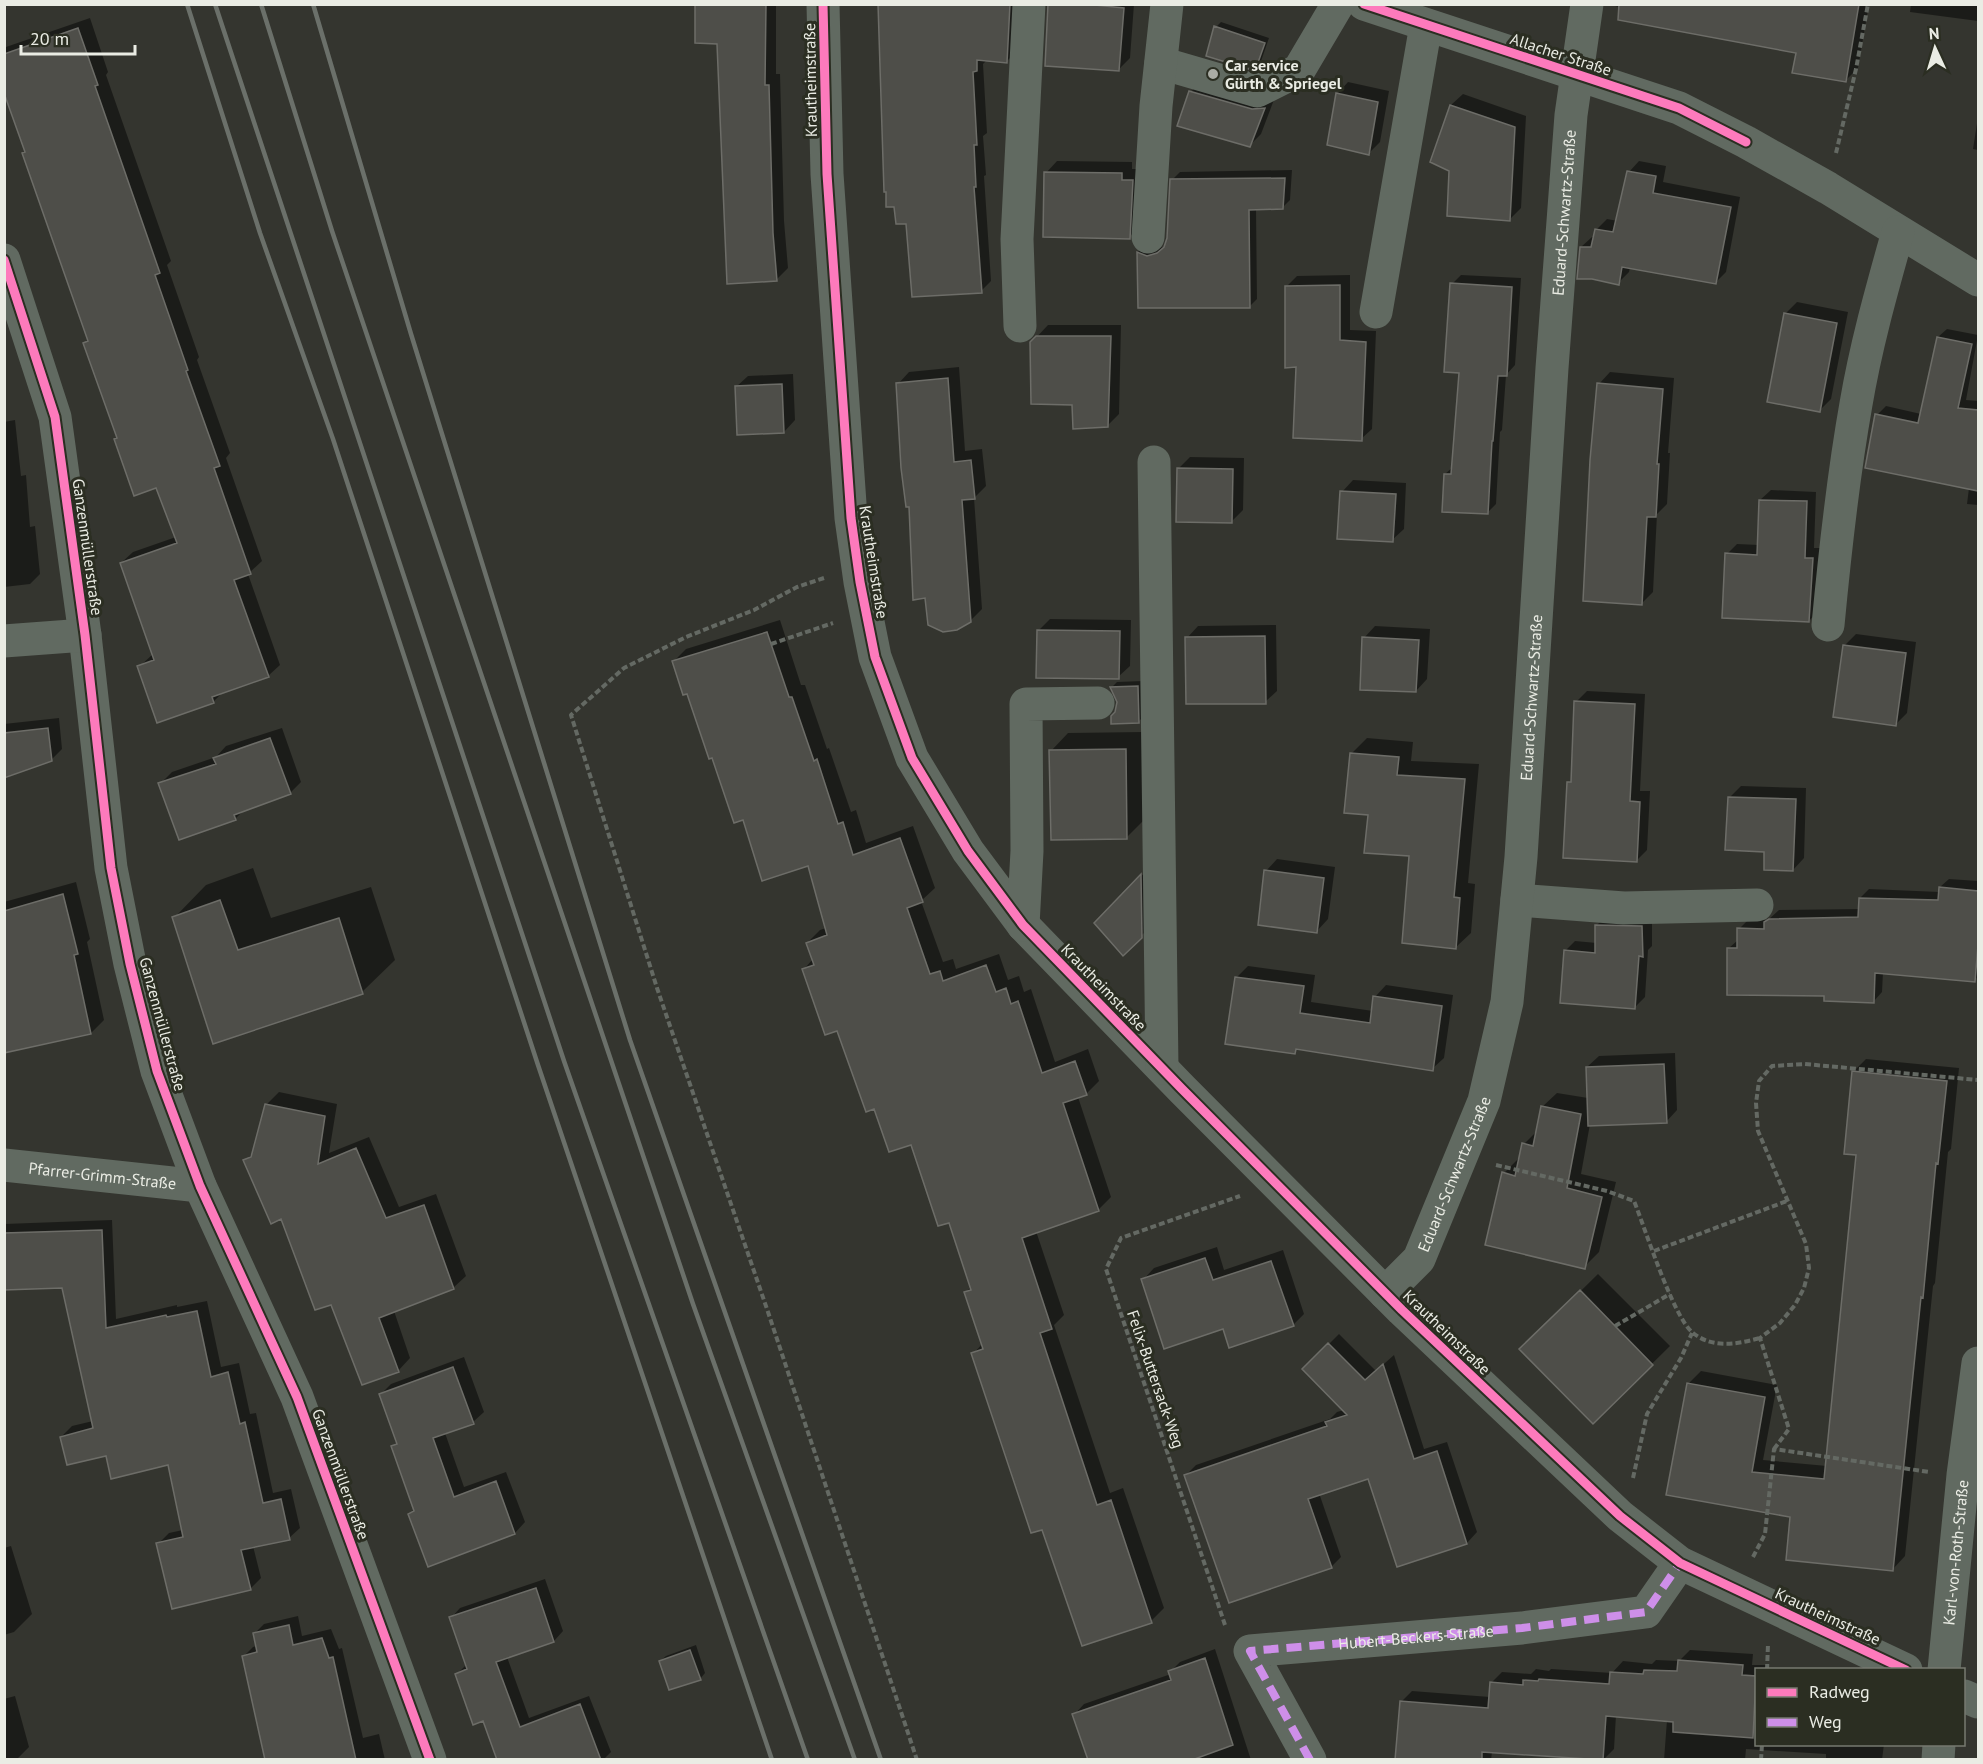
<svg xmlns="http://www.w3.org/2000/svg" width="1983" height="1764" font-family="'PT Sans',sans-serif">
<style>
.shadow{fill:#0007}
.building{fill:#4e4e49;stroke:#6d6d68;stroke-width:1.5}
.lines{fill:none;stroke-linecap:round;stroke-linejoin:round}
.path{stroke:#646963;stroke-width:4;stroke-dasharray:6 3;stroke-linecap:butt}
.minor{stroke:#616a61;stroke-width:33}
.rail{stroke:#6b706a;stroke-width:4.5}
.quiet{stroke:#ce8fe9;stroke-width:8;stroke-dasharray:15 8;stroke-linecap:butt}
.cycleway-casing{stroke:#2b2e22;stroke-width:13}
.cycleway{stroke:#fd7abc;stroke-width:9}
.poi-dot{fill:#aaaca5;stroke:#2b2e22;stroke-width:2}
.labels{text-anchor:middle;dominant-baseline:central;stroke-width:6;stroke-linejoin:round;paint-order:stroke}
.street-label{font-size:16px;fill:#eaece4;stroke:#2b2e22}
.poi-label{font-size:16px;font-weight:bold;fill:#eaece4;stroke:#2b2e22;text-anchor:start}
</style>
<rect width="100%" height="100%" fill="#34352f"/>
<!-- shadow -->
<path class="shadow" d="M697,4h79v70h4l4,147 4,47 -11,11 -58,-237z
M882,4h137l-2,47 -10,10 -20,-1 -4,4 4,69 -4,3 3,39 -2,1 7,105 -10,10 -74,-69z
M1048,4h86l-4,54 -12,12z
M1607,4h262l-11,64 -12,12 -49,-29z
M1911,4h67v17l-68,-9z
M90,18l18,54 -2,3 65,186 -4,4 32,92 -2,3 33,93 -4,5 36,103 -14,13 32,91 -12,11 -45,16 -10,10 -74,-35 14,-13 -32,-91 12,-11 43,-15 -19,-51 -39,-48 -33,-94 4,-5 -85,-251 2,-41z
M1221,22l48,16 -9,26 -6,5 -38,-42z
M1202,80l73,17 -14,37 -11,11 -59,-53z
M1348,82l41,9 -9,51 -11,11 -32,-59z
M1463,94l63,22 -5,92 -11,11 -60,-49 -18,-9 19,-56z
M1978,117v33l-5,-1z
M1057,161l75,1v7h12l-3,57 -12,11 -83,-64z
M1639,161l27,5 -3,16 77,15 -14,75 -11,11 -85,-16 -1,5 -11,11 -37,-36 11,-10h3l2,-8 10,-10 11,2 11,-49z
M1292,170l-2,30 -8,8h-26l1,91 -8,8 -109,-1 -2,-54 8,-7 10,4 10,-3 2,-8 4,-58 8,-8z
M1350,275v55l26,1 -4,98 -11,10 -63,-73 -12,-79 11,-11z
M1461,275l60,3 -6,87 -9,10 -4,55 -2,2 -4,72 -9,9 -42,-39 8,-7 8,-96 -9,-87z
M1797,302l51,10 -17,87 -11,11 -35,-96z
M1048,325h73l-2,89 -12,12 -33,-22 -42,-62z
M1947,329l31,6 -12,65 12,1v104l-11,-1 2,-16 -92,-73 9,-9 35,8 17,-77z
M959,367l6,84 17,-2 4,37 -12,12 8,111 -12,12 -60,-116 -12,-121 11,-12z
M1610,372l64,6 -6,75h2l-3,51 -10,10 -4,78 -11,11 -43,-219z
M793,374l2,46 -11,12 -48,-45 12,-11z
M15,420l6,56 5,-1 4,52 5,-1 5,48 -10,10 -26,3v-165z
M1190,457l54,1 -1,52 -11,11 -54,-52z
M1353,480l53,3 -2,46 -12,11 -50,-48z
M1771,490l45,2 -2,56h9l-4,62 -10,11 -82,-67 10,-10 22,1 1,-45z
M1050,619l81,1 -1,46 -12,11 -80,-46z
M780,620l21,65h4l22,64 2,-1 22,64 5,-2 10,33 47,-17 22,62 -14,13 22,61 10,-3 3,10 43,-15 9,26 11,-4 5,16 7,-3 24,73 33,-13 11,32 -13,13 -8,3 33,100 -12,12 -63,22 28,84 -10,10 56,168 13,-5 41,120 -13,13 -68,24 -40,-117 -70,-174 10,-11 -17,-51 6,-6 -23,-65 -38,-78 -36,-36 -37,-78 -34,-60 9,-10 -6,-16 13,-13 6,-2 -17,-64 -65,-45 -31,-63 -25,-64 -15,-30 13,-13z
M1276,625l1,66 -12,11 -78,-64 11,-12z
M1375,626l55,3 -3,50 -11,12 -52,-53z
M1856,634l60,8 -9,71 -11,11 -52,-78z
M1143,681v36l-5,5 -22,-10 2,-10 -6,-15 5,-5z
M1587,691l58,3 -5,97h10l-3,59 -11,11 -67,-79 4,-3 3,-77z
M59,718l3,31 -11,11 -47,16v-52z
M282,728l19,54 -11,11 -45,16 -10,10 -75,-35 12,-12 44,-15 10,-11z
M1143,732l1,88 -18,18 -75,-87 17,-18z
M1367,738l46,4 -2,19 68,3 -11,119 7,1 -4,49 -15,14 -45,-93 -42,-41 -17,-60z
M1741,786l65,2 -2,70 -11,12 -27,-20 -37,-52z
M1277,859l58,8 -7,52 -11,12 -51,-60z
M1152,865v60l-29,29 -27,-31z
M253,868l18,50 100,-31 24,73 -33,32 -148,50 -40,-124 32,-33z
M1949,879l29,2v95l-3,4 -92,-8 -1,20 -8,9 -48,-7 -97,-46 9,-8 1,-11 9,-9h20l11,-10 81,-1v-11l9,-9 71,3v-5z
M76,882l14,57 -3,3 17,78 -13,13 -87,-58v-73z
M1606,916l46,1v29l-4,4 -3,47 -10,10 -70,-56 10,-10 22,2v-18z
M1248,966l67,9 -4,27 62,9 2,-14 11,-12 67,10 -9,63 -12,11 -133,-21 -5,4 -57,-75z
M1675,1053l2,57 -11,12 -76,2 -9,50 35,8 -17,70 -15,15 -80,-94 14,-14h2l4,-15 14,-14 4,-23 15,-14 31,5 -1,-31 12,-11z
M1866,1059l93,9 -8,81 -3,3 -13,131 -2,3 -28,270 -12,13 -101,-54 -124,-21 20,-110 13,-13 76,14 -14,75 64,6 30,-312 -4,-82z
M279,1092l58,12 -8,49 40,-16 30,70 37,-13 30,82 -13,12 -59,23 16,47 -12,13 -66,-68 -50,-86 -37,-56 9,-9 12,-47z
M112,1220l4,99 61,-14v2l30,-6 14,66 18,-4 11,51 6,-1 17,80 18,-4 9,39 -11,10 -36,8 8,32 -11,11 -92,-45 11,-11 14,-3 -14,-67 -62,-9 -46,-17 11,-11 21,-5 -30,-134 -59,2v-65z
M1217,1247l7,23 59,-20 21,64 -11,11 -69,3 -81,-48 11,-12z
M1598,1274l72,72 -77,76 -71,-73z
M1339,1334l37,37 18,-16 30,94 23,-7 30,90 -10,11 -98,-66 -50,16 22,64 -10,10 -145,-92 10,-10 134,-46 7,-7 7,-2 -40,-41z
M464,1357l20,55 -11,10 -28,11 19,54 42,-15 19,50 -10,11 -87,32 -19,-51 6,-5 -22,-63 5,-5 -17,-47 10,-10z
M11,1546l21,68 -18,18 -10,3v-87z
M545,1579l18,52 -9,10 -47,16 22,61 60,-22 22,56 -8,8h-104l-15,-41 -27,-45 10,-10 -16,-46 9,-10z
M298,1616l4,20 29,-7 8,20 3,-1 21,90 16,-4 6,26h-101l-40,-104 9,-9 4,-1 -2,-13 9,-9z
M696,1645l9,28 -5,6 -40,-18 6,-5z
M1215,1649l36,111h-161l-16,-45 10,-11 87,-30 -1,-2 10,-10z
M1690,1650l63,4 -1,11h16v5h-12v74h128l-2,16h-56v-6l-80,-5 -1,11h-81l3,-40 -51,-5 -2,34 -11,11 -111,-8 -1,8h-95l5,-58 11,-11 78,6 1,-14 11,-11 29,2 5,-5 13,2 2,-2 61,4 11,-12 29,3 4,-4 23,1z
M15,1696l14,51 -11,11 -14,2v-61z"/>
<!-- building -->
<path class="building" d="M695,4h71l-1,81h4l4,148 4,48 -50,3 -10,-240 -22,-1z
M878,4h132l-3,59 -30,-3v11l-4,1 4,73h-3l2,42h-2l8,106 -70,4 -6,-73h-10l-2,-17h-8v-15h-2z
M1048,4h37l39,4 -5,63 -74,-5z
M1619,4h240l-13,78 -54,-9 4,-20 -178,-33z
M1214,26l51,17 -10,28 -49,-15z
M78,28l20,57 -3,1 65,187 -5,2 33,95 -2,1 34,95 -6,2 37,106 -17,6 35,97 -57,20 2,6 -57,20 -20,-57 17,-6 -34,-97 57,-20 -21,-55 -22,8 -20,-57 3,-1 -34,-95 5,-2 -66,-188 3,-1 -21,-59v-39z
M1189,91l63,18 13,-1 -15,39 -73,-21z
M1336,93l42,9 -9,53 -42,-10z
M1450,105l65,22 -5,94 -63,-5 2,-45 -19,-9z
M1627,171l29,5 -3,17 78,14 -15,77 -94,-17 -3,18 -27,-6h-15l3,-32h11l4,-18 18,3z
M1044,172l78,1v7h11l-3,59 -87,-2z
M1285,178l-2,31 -34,1 1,98h-112l-1,-56 10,4 10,-3 7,-6 3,-9 3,-59z
M1450,283l62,4 -5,89h-9l-5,65h-1l-4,73 -46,-2 2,-38h7l8,-101 -15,-1z
M1340,285v55l26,2 -4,99 -69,-3 3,-71 -11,1v-82z
M1784,313l53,10 -17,89 -53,-10z
M1036,336h75l-3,91 -35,2 -1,-24 -41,-1 -1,-62z
M1937,337l35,7 -14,64 20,2v81l-113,-23 10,-54 43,9z
M948,378l6,84 17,-2 4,39 -13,1 9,122 -14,8 -14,2 -15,-7 -3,-27 -12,2 -4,-93h-3l-5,-39 -5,-85z
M1597,383l66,6 -6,75h2l-3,53h-9l-5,88 -59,-4 7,-141z
M782,384l2,49 -47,2 -2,-49z
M1177,468l56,1 -1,54 -56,-1z
M1340,491l56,3 -3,48 -56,-3z
M1759,500l48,1 -2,57h8l-4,64 -87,-4 3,-65 32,2z
M1037,630l83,1 -1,48 -83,-1z
M767,632l22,65h3l22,64 3,-2 21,65 5,-2 10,33 47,-17 23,64 -16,6 23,66 10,-3 3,10 43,-16 10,27 10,-4 5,16 7,-3 24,72 33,-12 12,34 -24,8 36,108 -77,27 30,91 -12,4 57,172 14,-5 41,123 -70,23 -40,-116 -11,3 -60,-180 12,-4 -19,-57 7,-2 -22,-67 -11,3 -27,-81 -22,7 -15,-43 -8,3 -29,-81 -12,4 -23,-66 12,-4 -8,-22 21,-8 -19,-69 -46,15 -19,-61 -9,3 -22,-65 -3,1 -22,-65 -4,1 -11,-34z
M1265,636l1,68h-80l-1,-67z
M1362,637l57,3 -3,52 -56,-2z
M1843,645l63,8 -10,73 -63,-9z
M1138,686l1,37 -28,1v-8l4,-4 2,-10 -7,-15z
M1574,701l61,3 -5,97 10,1 -3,60 -74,-4 4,-76h4z
M48,728l4,33 -48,17v-45z
M270,738l21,56 -57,21 2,5 -57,20 -21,-57 58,-19 -3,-6z
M1126,749l1,90 -76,1 -2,-90z
M1350,753l49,4 -2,18 68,4 -11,118 6,1 -4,51 -54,-6 7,-87 -45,-3 4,-38 -24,-2z
M1728,797l68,2 -3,72 -29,-1v-18l-39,-2z
M1264,870l60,8 -7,55 -59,-8z
M1141,874l1,64 -19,18 -29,-33z
M1939,887l39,4v54l-3,37 -100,-9 -1,30 -50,-2v-5l-97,-1v-47h10v-20l27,1v-7l5,-3 89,-2 1,-19 79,2z
M63,894l15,60 -4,1 17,79 -87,19v-142z
M220,900l18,50 101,-32 24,76 -150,50 -41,-127z
M1595,925l47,1 1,31 -4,-1 -4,53 -75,-6 4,-53 31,3z
M1235,977l69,9 -4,27 70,10 3,-27 69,10 -9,65 -137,-22 -1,5 -70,-10z
M1664,1064l3,59 -79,3 -2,-59z
M1852,1071l95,10 -9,83 -2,-1 -13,135 -2,-1 -28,274 -107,-11 4,-43 -124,-22 21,-112 78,14 -13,75 72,7 32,-324 -12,-1z
M265,1104l60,12 -7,48 38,-16 30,70 38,-13 30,84 -75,29 20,54 -37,13 -31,-80 -16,5 -34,-91 -10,5 -28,-64 8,-3z
M1541,1106l40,8 -14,74 35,9 -17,72 -100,-24 17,-73 13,4 7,-33 11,3z
M102,1230l4,98 60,-13 1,2 30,-6 14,66 17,-5 12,52 5,-2 18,81 18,-4 9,41 -49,10 10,40 -79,19 -16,-66 27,-6 -15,-72 -57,14 -5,-23 -39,9 -7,-28 33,-9 -31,-140 -58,2v-57z
M1205,1258l8,22 58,-19 23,65 -65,22 -6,-19 -59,20 -23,-70z
M1580,1290l73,75 -60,59 -74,-75z
M1328,1343l37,37 18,-16 31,95 23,-8 30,93 -70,23 -29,-88 -60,20 24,69 -103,35 -45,-128 143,-49 -2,-4 22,-7 -45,-46z
M453,1367l21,57 -41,14 21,59 42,-16 19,53 -87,33 -20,-53 6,-3 -23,-65 6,-2 -18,-50z
M536,1588l18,54 -58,20 24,65 60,-23 21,56h-104l-14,-39 -10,4 -18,-51 12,-5 -18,-52z
M289,1625l4,20 29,-7 7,20 4,-1 23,103h-91l-23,-104 15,-4 -4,-19z
M690,1650l11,30 -32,10 -10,-29z
M1205,1658l28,87 -41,15h-104l-16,-46 99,-34 -3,-9z
M1678,1660l65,5 -1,10 14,1 -3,62 -80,-6v-10l-67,-6 -3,44 -121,-8v8h-87l5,-59 88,7 2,-26 33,3v-5l15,1 1,-2 70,5 1,-12 33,2 1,-4 33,1z"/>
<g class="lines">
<!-- path -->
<path class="path" d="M1836,153l20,-84 12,-65
M824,578l-27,9 -43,23 -68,27 -62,31 -53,47 86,273 111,324 149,448
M771,644l62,-21
M1496,1165l111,26 27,10c11,27 39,116 59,132 20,16 45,11 67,5
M1654,1251l133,-50
M1615,1326l55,-32
M1774,1449l15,-20 -29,-91 20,-15 15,-18 9,-17 5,-20 -3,-24 -48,-113 -2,-28 3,-22 13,-15 33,-2 173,16
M1633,1478l14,-64 34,-56 11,-25
M1753,1557l12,-23 9,-85 155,23
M1225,1625l-119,-356 15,-31 119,-42
M1767,1670l1,-26
M1761,1760l1,-16"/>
<!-- minor -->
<g class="minor">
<path d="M823,4l4,170 24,344 9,64 15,75 37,101 56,93 55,74 159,164 220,221 218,206 60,47 226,107"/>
<path d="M1364,4l315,104 67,34 82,46 150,92"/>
<path d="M1161,63l96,28 42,-21 39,-66"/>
<path d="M1148,237l8,-131 11,-102"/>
<path d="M4,260l51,157 30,218 26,233 19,96 27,107 43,115 97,211 133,363"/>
<path d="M1376,312l50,-287"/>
<path d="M1020,326l-3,-87 12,-235"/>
<path d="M1154,462l8,606"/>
<path d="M1828,625c7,-74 15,-148 28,-221 10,-59 26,-115 42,-172"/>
<path d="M4,641l81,-6"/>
<path d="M1517,900l107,8 133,-3"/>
<path d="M1023,925l4,-74 -1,-147 72,-1"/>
<path id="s1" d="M4,1165l196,21"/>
<path id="s2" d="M1385,1293l34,-34 65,-158 23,-99 14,-145 31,-489 19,-253 16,-111"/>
<path id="s3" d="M1944,1670l19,-195 15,-112"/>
<path d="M1964,1696l14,6"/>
<path id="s4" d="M1310,1760l-60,-109 272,-23 124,-16 34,-49"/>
<path d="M1938,1760l1,-16"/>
</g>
<!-- rail -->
<path class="rail" d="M187,4l73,229 73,206 205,626 234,695
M215,4l349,1057 244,699
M261,4l71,227 361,1073 162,456
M313,4l98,330 219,706 251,720"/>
<!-- quiet -->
<path class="quiet" d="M1310,1760l-60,-109 272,-23 124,-16 34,-49"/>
<defs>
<path id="cycleway" d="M823,4l4,170 24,344 9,64 15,75 37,101 56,93 55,74 159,164 220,221 218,206 60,47 226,107
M1364,4l315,104 67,34
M4,260l51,157 30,218 26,233 19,96 27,107 43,115 97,211 133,363"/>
</defs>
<!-- cycleway casing -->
<use href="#cycleway" class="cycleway-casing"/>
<!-- cycleway -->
<use href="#cycleway" class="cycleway"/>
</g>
<!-- markers -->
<circle class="poi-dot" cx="1213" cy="74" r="6"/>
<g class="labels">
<!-- street labels -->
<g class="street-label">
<text transform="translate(1561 54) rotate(18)">Allacher Straße</text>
<text transform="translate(810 80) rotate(-91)">Krautheimstraße</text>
<text stroke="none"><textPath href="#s2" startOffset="1112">Eduard-Schwartz-Straße</textPath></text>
<text transform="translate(88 547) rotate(82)">Ganzenmüllerstraße</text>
<text transform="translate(874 562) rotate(81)">Krautheimstraße</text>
<text stroke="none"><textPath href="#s2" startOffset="626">Eduard-Schwartz-Straße</textPath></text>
<text transform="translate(1104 987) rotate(46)">Krautheimstraße</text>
<text transform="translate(163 1024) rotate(75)">Ganzenmüllerstraße</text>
<text stroke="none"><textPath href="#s2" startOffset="140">Eduard-Schwartz-Straße</textPath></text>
<text stroke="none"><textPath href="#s1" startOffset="99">Pfarrer-Grimm-Straße</textPath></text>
<text transform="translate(1447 1332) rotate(44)">Krautheimstraße</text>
<text transform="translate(1156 1379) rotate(71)">Felix-Buttersack-Weg</text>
<text transform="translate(341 1474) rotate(70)">Ganzenmüllerstraße</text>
<text stroke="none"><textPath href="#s3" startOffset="118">Karl-von-Roth-Straße</textPath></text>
<text transform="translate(1828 1616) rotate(25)">Krautheimstraße</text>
<text stroke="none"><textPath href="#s4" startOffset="291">Hubert-Beckers-Straße</textPath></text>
</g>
<!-- poi labels -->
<g class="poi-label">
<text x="1225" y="65">Car service<tspan x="1225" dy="18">Gürth &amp; Spriegel</tspan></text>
</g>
</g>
<!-- border -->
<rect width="1983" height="1764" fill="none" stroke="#eaece4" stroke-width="12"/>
<!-- legend -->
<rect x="1755" y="1668" width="210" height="78" fill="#2b2e22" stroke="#777a70" stroke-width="1.5"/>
<rect x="1767" y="1688" width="30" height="9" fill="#fd7abc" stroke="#777a70" stroke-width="1.5"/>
<text x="1809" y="1698" font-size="18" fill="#eaece4">Radweg</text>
<rect x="1767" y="1718" width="30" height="9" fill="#ce8fe9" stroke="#777a70" stroke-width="1.5"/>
<text x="1809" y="1728" font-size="18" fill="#eaece4">Weg</text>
<!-- north arrow -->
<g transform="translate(1935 48) rotate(356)" stroke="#2b2e22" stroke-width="4.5" paint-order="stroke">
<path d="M0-4.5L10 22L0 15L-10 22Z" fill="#eaece4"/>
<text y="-9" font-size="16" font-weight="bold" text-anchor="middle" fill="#eaece4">N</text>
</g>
<!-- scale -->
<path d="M21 45v9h114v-9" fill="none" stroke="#eaece4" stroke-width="3"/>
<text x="30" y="45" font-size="18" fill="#eaece4" stroke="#2b2e22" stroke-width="4.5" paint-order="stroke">20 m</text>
</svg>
